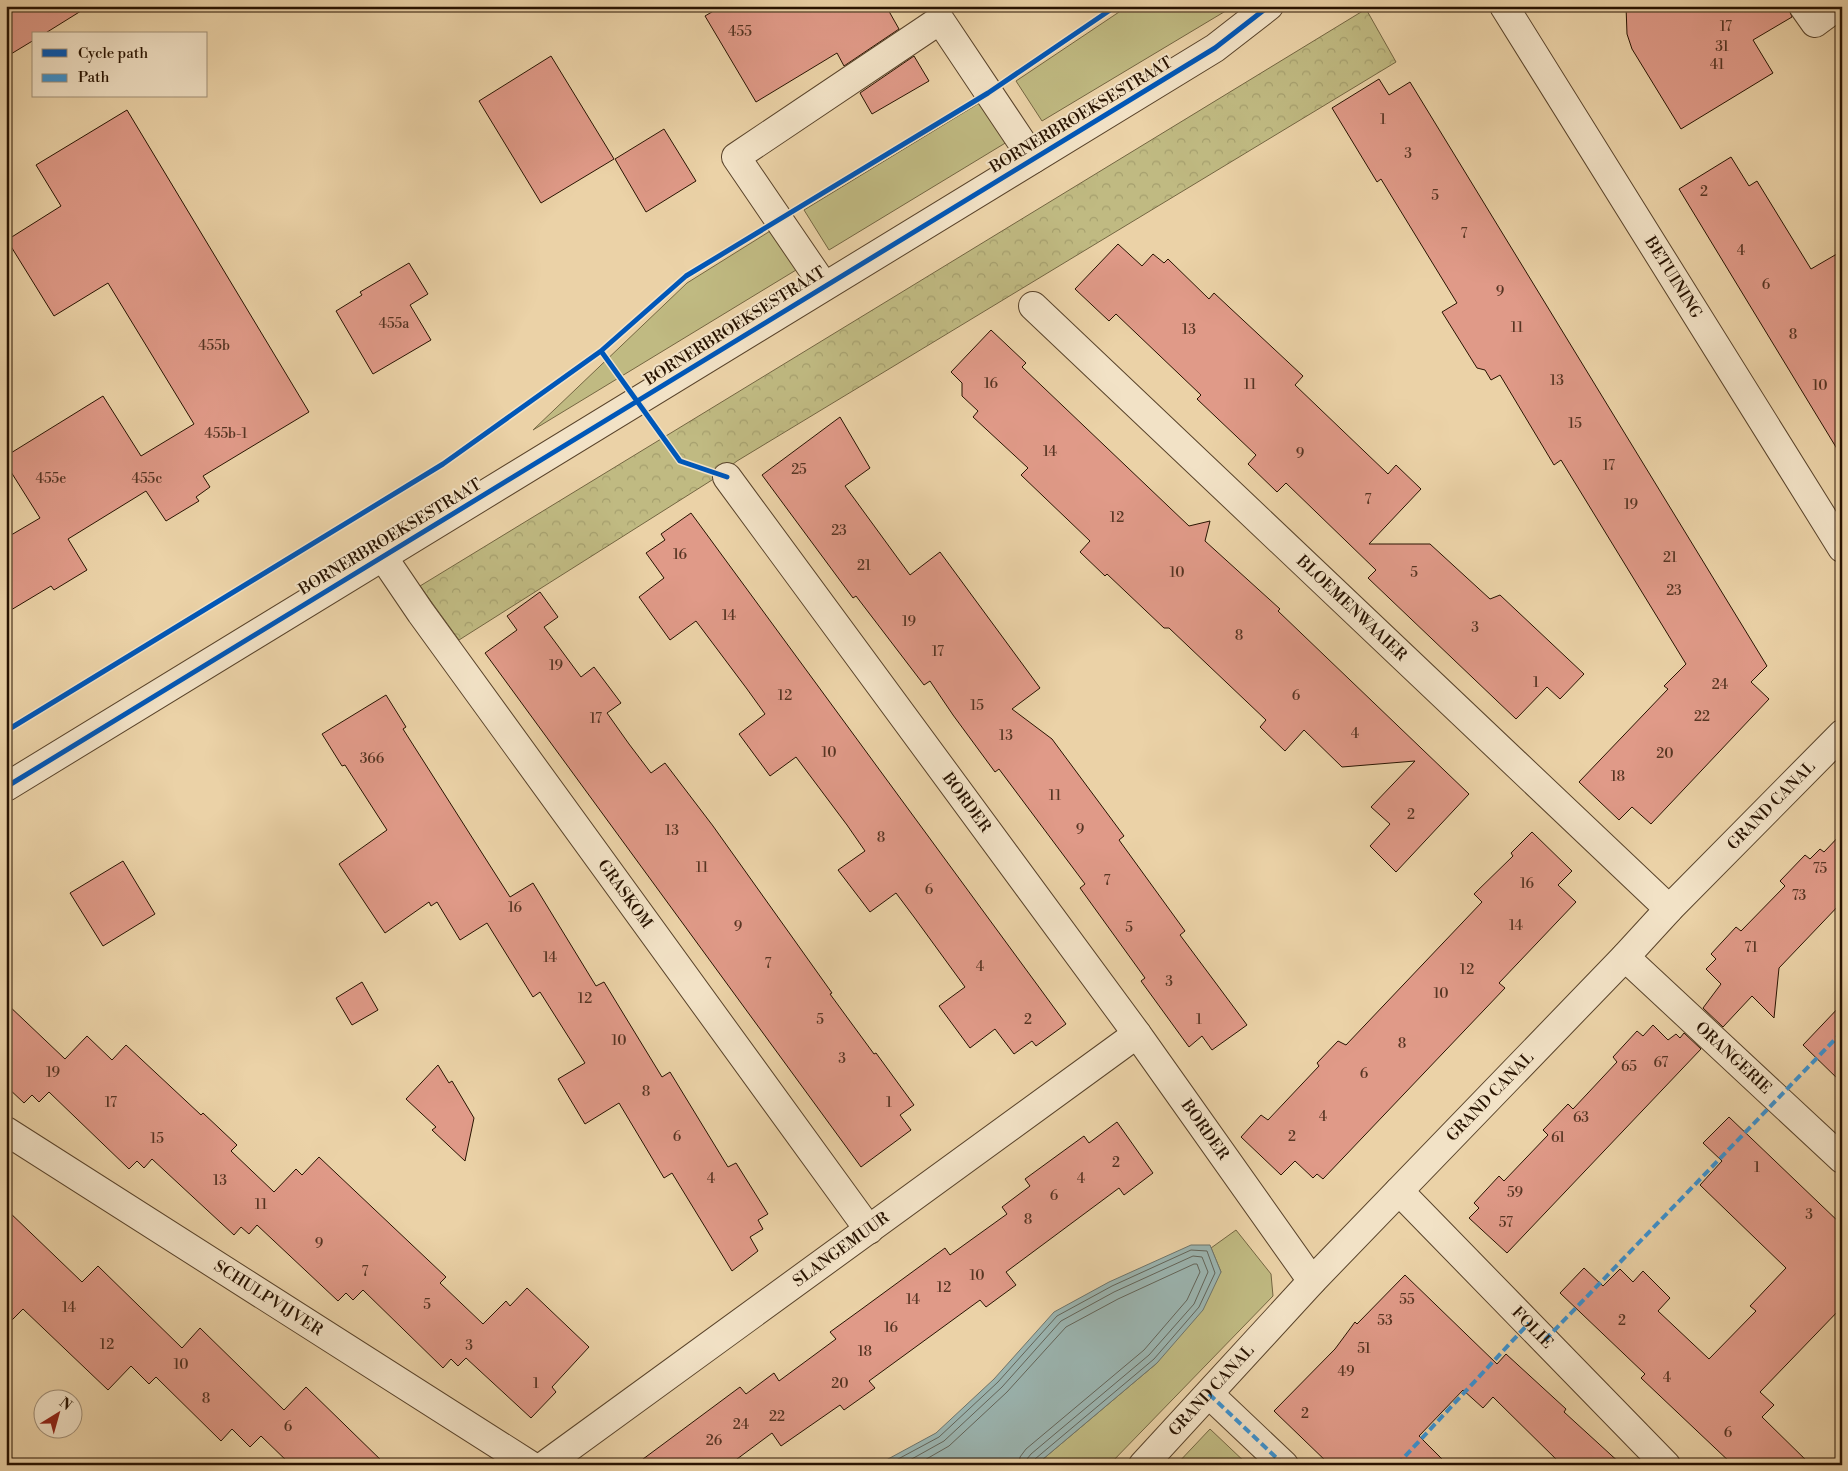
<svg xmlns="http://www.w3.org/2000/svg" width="1848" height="1471" font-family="'Libre Bodoni',serif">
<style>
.grass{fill:#c0ba82;stroke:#746642}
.forest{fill:url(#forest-crowns);stroke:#746642}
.water{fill:#9bb5b1;stroke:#6d746b}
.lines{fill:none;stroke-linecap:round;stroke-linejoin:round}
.shore{stroke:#626459;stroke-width:1}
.building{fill:#e09a88;stroke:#281301}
.minor-casing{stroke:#59432a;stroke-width:30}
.minor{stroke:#f2e2c6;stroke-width:28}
.quiet{stroke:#3c92d0;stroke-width:4;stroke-dasharray:8 4;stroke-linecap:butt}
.cycleway-casing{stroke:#f2e2c6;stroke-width:8}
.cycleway{stroke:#0057b8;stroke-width:5}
.labels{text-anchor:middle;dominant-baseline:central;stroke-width:4;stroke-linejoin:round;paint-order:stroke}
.number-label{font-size:14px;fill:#563523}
.street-label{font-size:16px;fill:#281301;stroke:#f2e2c6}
</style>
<defs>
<pattern id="forest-crowns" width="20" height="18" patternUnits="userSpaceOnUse" patternTransform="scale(1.25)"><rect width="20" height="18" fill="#c0ba82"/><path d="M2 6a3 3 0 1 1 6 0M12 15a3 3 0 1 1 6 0" fill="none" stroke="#a59f6e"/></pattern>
</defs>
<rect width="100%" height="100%" fill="#ebd2a7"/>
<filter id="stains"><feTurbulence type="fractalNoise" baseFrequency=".004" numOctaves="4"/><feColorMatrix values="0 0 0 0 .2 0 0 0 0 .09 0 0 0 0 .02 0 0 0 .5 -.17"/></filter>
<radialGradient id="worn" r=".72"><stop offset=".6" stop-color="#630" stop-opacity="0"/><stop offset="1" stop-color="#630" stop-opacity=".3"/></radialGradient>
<!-- grass -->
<path class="grass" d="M1128,6h106l-192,115 -26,-40z
M981,102l26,40 -178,108 -25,-40z
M775,228l26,39 -268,163 154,-147z
M1236,1230l35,44 2,22 -164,169h-73l121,-102 64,-91 -10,-24z
M1210,1429l38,36h-72z"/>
<!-- forest -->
<path class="forest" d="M1366,9l30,53 -659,399 -25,19 -253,160 -39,-54z"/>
<!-- water -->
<path class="water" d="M1191,1245h19l11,27 -18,38 -46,53 -121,102h-159l59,-32 58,-54 60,-67 55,-30z"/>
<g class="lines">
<!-- shore -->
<path class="shore" d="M887,1465l52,-28 59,-55 59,-66 55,-30 79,-36 16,1 8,22 -16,34 -45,52 -119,100 -2,6
M901,1465l43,-24 58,-54 59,-66 53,-29 79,-36 9,1 6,15 -14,32 -45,51 -118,99 -4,5v6
M916,1465l33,-19 58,-54 59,-65 52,-28 76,-35h3l3,8 -13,28 -43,50 -118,99 -6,8 -1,8"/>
</g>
<!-- building -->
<path class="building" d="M6,6h83l-45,28h-10v6l-28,17z
M722,6h164l13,23 -55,37 -7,-13 -81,49 -51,-86z
M1626,6h162l4,11 -39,23 20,33 -92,56 -49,-80 -5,-15z
M551,56l63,103 -73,44 -62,-102z
M914,56l15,25 -57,33 -12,-21z
M1379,79l10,16 21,-13 357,584 -16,16 18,17 -118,125 -19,-17 -13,13 -40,-38 89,-93 -4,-3 22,-22 -125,-204 -7,5 -54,-90 -9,5 -6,-10 -8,-2 -35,-56 15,-9 -76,-124 -4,3 -45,-74z
M127,110l182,302 -106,64 7,11 -14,10 3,4 -33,20 -20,-30 -78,48 19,31 -33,20 -3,-4 -45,27v-75l34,-20 -34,-54v-8l97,-60 38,60 53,-32 -86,-141 -54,33 -47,-76 54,-34 -25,-41z
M664,129l32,52 -50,31 -31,-53z
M1731,157l18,29 8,-5 54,88 31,-18v206l-163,-268z
M1118,244l24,22 11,-12 11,9 4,-4 41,40 5,-6 89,83 -8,9 93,89 8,-9 25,24 -52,55h61l60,55 10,-4 84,79 -24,25 -13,-12 -31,32 -148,-141 8,-8 -90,-87 -9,9 -29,-28 8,-9 -59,-56 4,-4 -85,-81 -7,7 -34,-32z
M409,263l19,31 -18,11 21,35 -58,34 -37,-63 26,-16 -2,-3z
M991,330l35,33 -4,4 167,159 21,-5 -5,20 75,68 -2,2 191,183 -73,78 -26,-26 20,-22 -19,-17 44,-46 -73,6 -38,-37 -19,21 -25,-24 6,-7 -97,-92h-5l-57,-54 -2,2 -25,-24 10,-11 -69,-66 7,-7 -55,-51 5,-6 -16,-15v-13l-11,-11z
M840,417l30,51 -25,18 65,89 30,-23 100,136 -28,21 40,30 72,97 -5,4 66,91 -5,4 67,90 -35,25 -10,-14 -13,11 -48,-66 4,-3 -65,-90 5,-4 -86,-115 -4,3 -42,-57 -23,-34 -6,4 -68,-89 -3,2 -91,-123z
M691,513l375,511 -30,22 -4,-5 -18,13 -19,-25 -25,19 -31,-42 26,-19 -51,-70 -18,-24 -26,19 -32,-42 27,-19 -18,-26 -51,-68 -26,19 -31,-42 26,-20 -18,-25 -51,-68 -26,19 -31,-43 25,-19 -18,-25 19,-13 -4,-6z
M540,592l18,25 -14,10 37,50 13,-10 27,36 -14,10 22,31 22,29 14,-10 48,63 119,167 -2,1 44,60 2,-1 38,52 -14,10 11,15 -50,37 -376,-514 32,-23 -10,-14z
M386,695l20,32 -3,2 107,168 23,-14 63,103 8,-4 58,95 8,-5 58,95 8,-4 32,51 -10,6 5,9 -13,8 8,14 -26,20 -60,-98 -8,5 -45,-75 -34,21 -27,-45 27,-16 -45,-71 -7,5 -46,-74 -27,17 -23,-38 -6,4 -2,-4 -44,31 -46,-69 48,-34 -42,-65 -3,1 -20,-32z
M1532,832l40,39 -14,14 18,17 -77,81 6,5 -182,191 -6,-5 -4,4 -18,-17 -14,14 -40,-38 20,-22 7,5 51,-54 -2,-3 21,-22 8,4 136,-143 -8,-8 39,-38 -2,-3z
M1842,833v69l-63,66 -5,50 -22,-22 -29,31 -20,-19 18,-24 -15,-15 10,-10 -5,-5 25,-27 5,4 44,-45 -5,-5 25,-26 5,4 10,-10 4,3z
M123,861l32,53 -52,32 -33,-53z
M362,982l16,28 -26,15 -16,-27z
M6,1003l59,56 22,-23 25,24 14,-15 75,70 2,-2 34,32 -6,6 43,41 22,-23 6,6 17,-18 127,120 -6,6 43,41 23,-23 4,5 17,-18 62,59 -37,40 4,5 -25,26 -65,-60 -8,8 -7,-7 -8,9 -80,-78 -10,10 -7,-7 -8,8 -81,-76 -8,9 -8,-7 -7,8 -82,-76 -8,9 -7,-7 -8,8 -80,-77 -10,10 -7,-7 -8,8 -18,-17z
M1842,1004v79l-39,-38z
M1653,1025l15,15 8,-6 4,4 4,-5 17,16 -194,204 -38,-35 10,-10 -5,-5 25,-27 5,5 44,-46 -5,-5 25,-26 5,5 44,-47 -4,-5 24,-26 6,5z
M438,1065l11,18 3,-2 22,37 -9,43 -33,-31 4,-3 -30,-28z
M1729,1117l113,108v82l-82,85 14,13 -12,12 49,48h-78l-92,-87 4,-4 -85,-81 24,-25 19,18 17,-17 13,13 10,-11 27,27 -12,13 51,48 47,-48 -6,-5 36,-38 -86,-83 22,-24 -19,-18z
M1117,1122l36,51 -29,22 -5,-7 -113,84 10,13 -30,22 -6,-7 -111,81 6,7 -31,22 -4,-5 -59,41 -9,-13 -43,32h-94l105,-78 6,7 28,-21 5,8 57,-42 -6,-7 29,-21 86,-63 5,7 57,-41 -5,-7 28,-21 -5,-7 59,-43 5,7z
M6,1209l76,73 16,-16 84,82 18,-20 84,82 22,-23 80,78h-95l-30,-29 -11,11 -18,-18 -11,12 -65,-64 -7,7 -18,-18 -23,24 -85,-81 -17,17z
M1405,1275l92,89 9,-10 60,55 -2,3 58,53h-60l-69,-68 -10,11 -20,-18 -44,46 29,29h-118l-56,-54 61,-62 20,-27 2,2z"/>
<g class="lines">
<defs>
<g id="minor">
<path id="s1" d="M1504,6l338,542"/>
<path d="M1803,6l12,17 23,-17"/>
<path d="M824,286l-88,-129 204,-137 93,139"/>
<path id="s2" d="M1033,306l636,603"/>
<path id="s3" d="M727,477l410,557 175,247"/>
<path id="s4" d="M383,557l38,56 448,617"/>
<path d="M6,787l1209,-739 54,-42"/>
<path id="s5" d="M1625,957l217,202"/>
<path id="s6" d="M6,1131l524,334"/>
<path id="s7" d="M1399,1191l267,274"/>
<path d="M1209,1394l75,71"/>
<path id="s8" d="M545,1465l592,-431"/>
<path id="s9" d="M1143,1465l169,-184 313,-324 44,-48 173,-175"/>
</g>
</defs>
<!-- minor casing -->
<use href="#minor" class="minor-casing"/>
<!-- minor -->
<use href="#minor" class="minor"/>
<!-- quiet -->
<path class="quiet" d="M1545,1340l297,-308
M1209,1394l75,71
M1397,1465l132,-142"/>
<defs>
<path id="cycleway" d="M601,351l79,110 47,16
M6,731l437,-267 158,-113 85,-75 302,-183 128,-87
M6,787l1209,-739 54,-42"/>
</defs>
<!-- cycleway casing -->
<use href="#cycleway" class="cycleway-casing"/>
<!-- cycleway -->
<use href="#cycleway" class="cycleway"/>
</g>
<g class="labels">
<!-- number labels -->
<g class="number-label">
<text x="1726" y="27">17</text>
<text x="740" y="32">455</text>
<text x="1722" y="47">31</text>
<text x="1717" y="65">41</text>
<text x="1383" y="120">1</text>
<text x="1408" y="154">3</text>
<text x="1704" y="192">2</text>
<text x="1435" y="196">5</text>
<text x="1464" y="234">7</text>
<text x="1741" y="251">4</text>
<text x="1766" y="285">6</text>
<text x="1500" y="292">9</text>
<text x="394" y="324">455a</text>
<text x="1517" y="328">11</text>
<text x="1189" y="330">13</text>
<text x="1793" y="335">8</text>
<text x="214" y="346">455b</text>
<text x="1557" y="381">13</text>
<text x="991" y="384">16</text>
<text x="1250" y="385">11</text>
<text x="1820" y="386">10</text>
<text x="1575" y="424">15</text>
<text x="226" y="434">455b-1</text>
<text x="1050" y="452">14</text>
<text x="1300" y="454">9</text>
<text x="1609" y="466">17</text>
<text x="799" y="470">25</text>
<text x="51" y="479">455e</text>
<text x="147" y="479">455c</text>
<text x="1368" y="500">7</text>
<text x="1631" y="505">19</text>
<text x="1117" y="518">12</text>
<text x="839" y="531">23</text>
<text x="680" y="555">16</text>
<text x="1670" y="558">21</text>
<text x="864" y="566">21</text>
<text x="1177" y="573">10</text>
<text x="1414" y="573">5</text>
<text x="1674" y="591">23</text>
<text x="729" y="616">14</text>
<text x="909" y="622">19</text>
<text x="1475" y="628">3</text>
<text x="1239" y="636">8</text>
<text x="938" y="652">17</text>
<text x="556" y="666">19</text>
<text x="1536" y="683">1</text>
<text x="1720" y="685">24</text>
<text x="785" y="696">12</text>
<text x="1296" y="696">6</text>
<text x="977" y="706">15</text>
<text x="1702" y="717">22</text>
<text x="596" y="719">17</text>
<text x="1355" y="734">4</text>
<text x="1006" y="736">13</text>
<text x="829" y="753">10</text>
<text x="1665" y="754">20</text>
<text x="372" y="759">366</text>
<text x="1618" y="777">18</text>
<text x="1055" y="796">11</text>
<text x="1411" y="815">2</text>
<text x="1080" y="830">9</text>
<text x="672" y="831">13</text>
<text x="881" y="838">8</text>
<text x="702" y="868">11</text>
<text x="1820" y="869">75</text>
<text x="1107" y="881">7</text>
<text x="1527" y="884">16</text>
<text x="929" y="890">6</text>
<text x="1799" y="896">73</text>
<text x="515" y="908">16</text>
<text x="1516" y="926">14</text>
<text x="738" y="927">9</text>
<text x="1129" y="928">5</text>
<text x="1751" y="948">71</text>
<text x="550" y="958">14</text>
<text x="768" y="964">7</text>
<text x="980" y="967">4</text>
<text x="1467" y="970">12</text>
<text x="1169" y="982">3</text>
<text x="1441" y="994">10</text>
<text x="585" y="999">12</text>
<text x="820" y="1020">5</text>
<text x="1028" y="1020">2</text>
<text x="1199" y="1020">1</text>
<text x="619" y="1041">10</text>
<text x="1402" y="1044">8</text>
<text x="842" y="1059">3</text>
<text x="1661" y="1063">67</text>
<text x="1629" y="1067">65</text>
<text x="53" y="1073">19</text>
<text x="1364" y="1074">6</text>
<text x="646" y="1092">8</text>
<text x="111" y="1103">17</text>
<text x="889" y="1103">1</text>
<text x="1323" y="1117">4</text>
<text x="1581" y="1118">63</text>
<text x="677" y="1137">6</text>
<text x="1292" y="1137">2</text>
<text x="1558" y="1138">61</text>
<text x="157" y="1139">15</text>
<text x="1116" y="1163">2</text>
<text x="1757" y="1168">1</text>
<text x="711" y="1179">4</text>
<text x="1081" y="1179">4</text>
<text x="220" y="1181">13</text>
<text x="1515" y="1193">59</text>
<text x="1054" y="1196">6</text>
<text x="261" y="1205">11</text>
<text x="1809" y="1215">3</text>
<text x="1028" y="1220">8</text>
<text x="1506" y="1223">57</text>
<text x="319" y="1244">9</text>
<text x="365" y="1272">7</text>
<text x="977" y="1276">10</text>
<text x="944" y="1288">12</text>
<text x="913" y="1300">14</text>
<text x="1407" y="1300">55</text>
<text x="427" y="1305">5</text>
<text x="69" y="1308">14</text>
<text x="1385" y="1321">53</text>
<text x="1622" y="1321">2</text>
<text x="891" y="1328">16</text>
<text x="107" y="1345">12</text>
<text x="469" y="1346">3</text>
<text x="1364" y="1349">51</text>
<text x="865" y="1352">18</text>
<text x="181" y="1365">10</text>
<text x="1346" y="1372">49</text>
<text x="1667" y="1378">4</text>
<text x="536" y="1384">1</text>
<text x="840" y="1384">20</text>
<text x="206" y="1399">8</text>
<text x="1305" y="1414">2</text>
<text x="777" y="1417">22</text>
<text x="741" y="1425">24</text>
<text x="288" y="1427">6</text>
<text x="1728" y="1433">6</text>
<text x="714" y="1441">26</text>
</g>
<!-- street labels -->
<g class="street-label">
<text transform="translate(1081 115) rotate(-31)">BORNERBROEKSESTRAAT</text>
<text stroke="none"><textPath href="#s1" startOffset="320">BETUINING</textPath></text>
<text transform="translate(735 326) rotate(-32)">BORNERBROEKSESTRAAT</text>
<text transform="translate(390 537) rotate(-31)">BORNERBROEKSESTRAAT</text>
<text stroke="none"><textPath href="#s2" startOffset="439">BLOEMENWAAIER</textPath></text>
<text stroke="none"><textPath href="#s3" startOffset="404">BORDER</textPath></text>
<text stroke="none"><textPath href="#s9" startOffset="911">GRAND CANAL</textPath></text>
<text stroke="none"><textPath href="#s4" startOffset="415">GRASKOM</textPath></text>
<text stroke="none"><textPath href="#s5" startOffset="148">ORANGERIE</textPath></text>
<text stroke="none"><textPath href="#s9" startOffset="506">GRAND CANAL</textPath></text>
<text stroke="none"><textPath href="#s3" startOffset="809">BORDER</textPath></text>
<text stroke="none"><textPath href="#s8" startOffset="366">SLANGEMUUR</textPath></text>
<text stroke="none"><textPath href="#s6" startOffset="311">SCHULPVIJVER</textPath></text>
<text stroke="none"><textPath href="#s7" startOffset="191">FOLIE</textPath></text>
<text stroke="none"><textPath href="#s9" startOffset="101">GRAND CANAL</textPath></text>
</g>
</g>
<!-- margin -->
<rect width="1848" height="1471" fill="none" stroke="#ebd2a7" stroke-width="25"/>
<rect x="8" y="8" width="1833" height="1456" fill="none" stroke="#281301" stroke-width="2.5"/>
<rect x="12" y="12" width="1823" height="1446" fill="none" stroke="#281301"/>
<!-- legend -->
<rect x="32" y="32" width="175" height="65" fill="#f2e2c6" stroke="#a18f77"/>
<rect x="42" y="49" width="25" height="8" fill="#0057b8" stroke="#a18f77"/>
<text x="78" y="58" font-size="15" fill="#281301">Cycle path</text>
<rect x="42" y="74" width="25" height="8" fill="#3c92d0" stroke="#a18f77"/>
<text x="78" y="82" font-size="15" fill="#281301">Path</text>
<!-- north arrow -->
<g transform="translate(58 1414) rotate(37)"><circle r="24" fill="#f2e2c6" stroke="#a18f77"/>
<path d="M0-4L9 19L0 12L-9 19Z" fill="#8f2418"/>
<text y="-8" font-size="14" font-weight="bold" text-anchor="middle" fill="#281301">N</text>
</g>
<rect width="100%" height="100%" filter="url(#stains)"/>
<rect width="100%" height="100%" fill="url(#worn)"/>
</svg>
